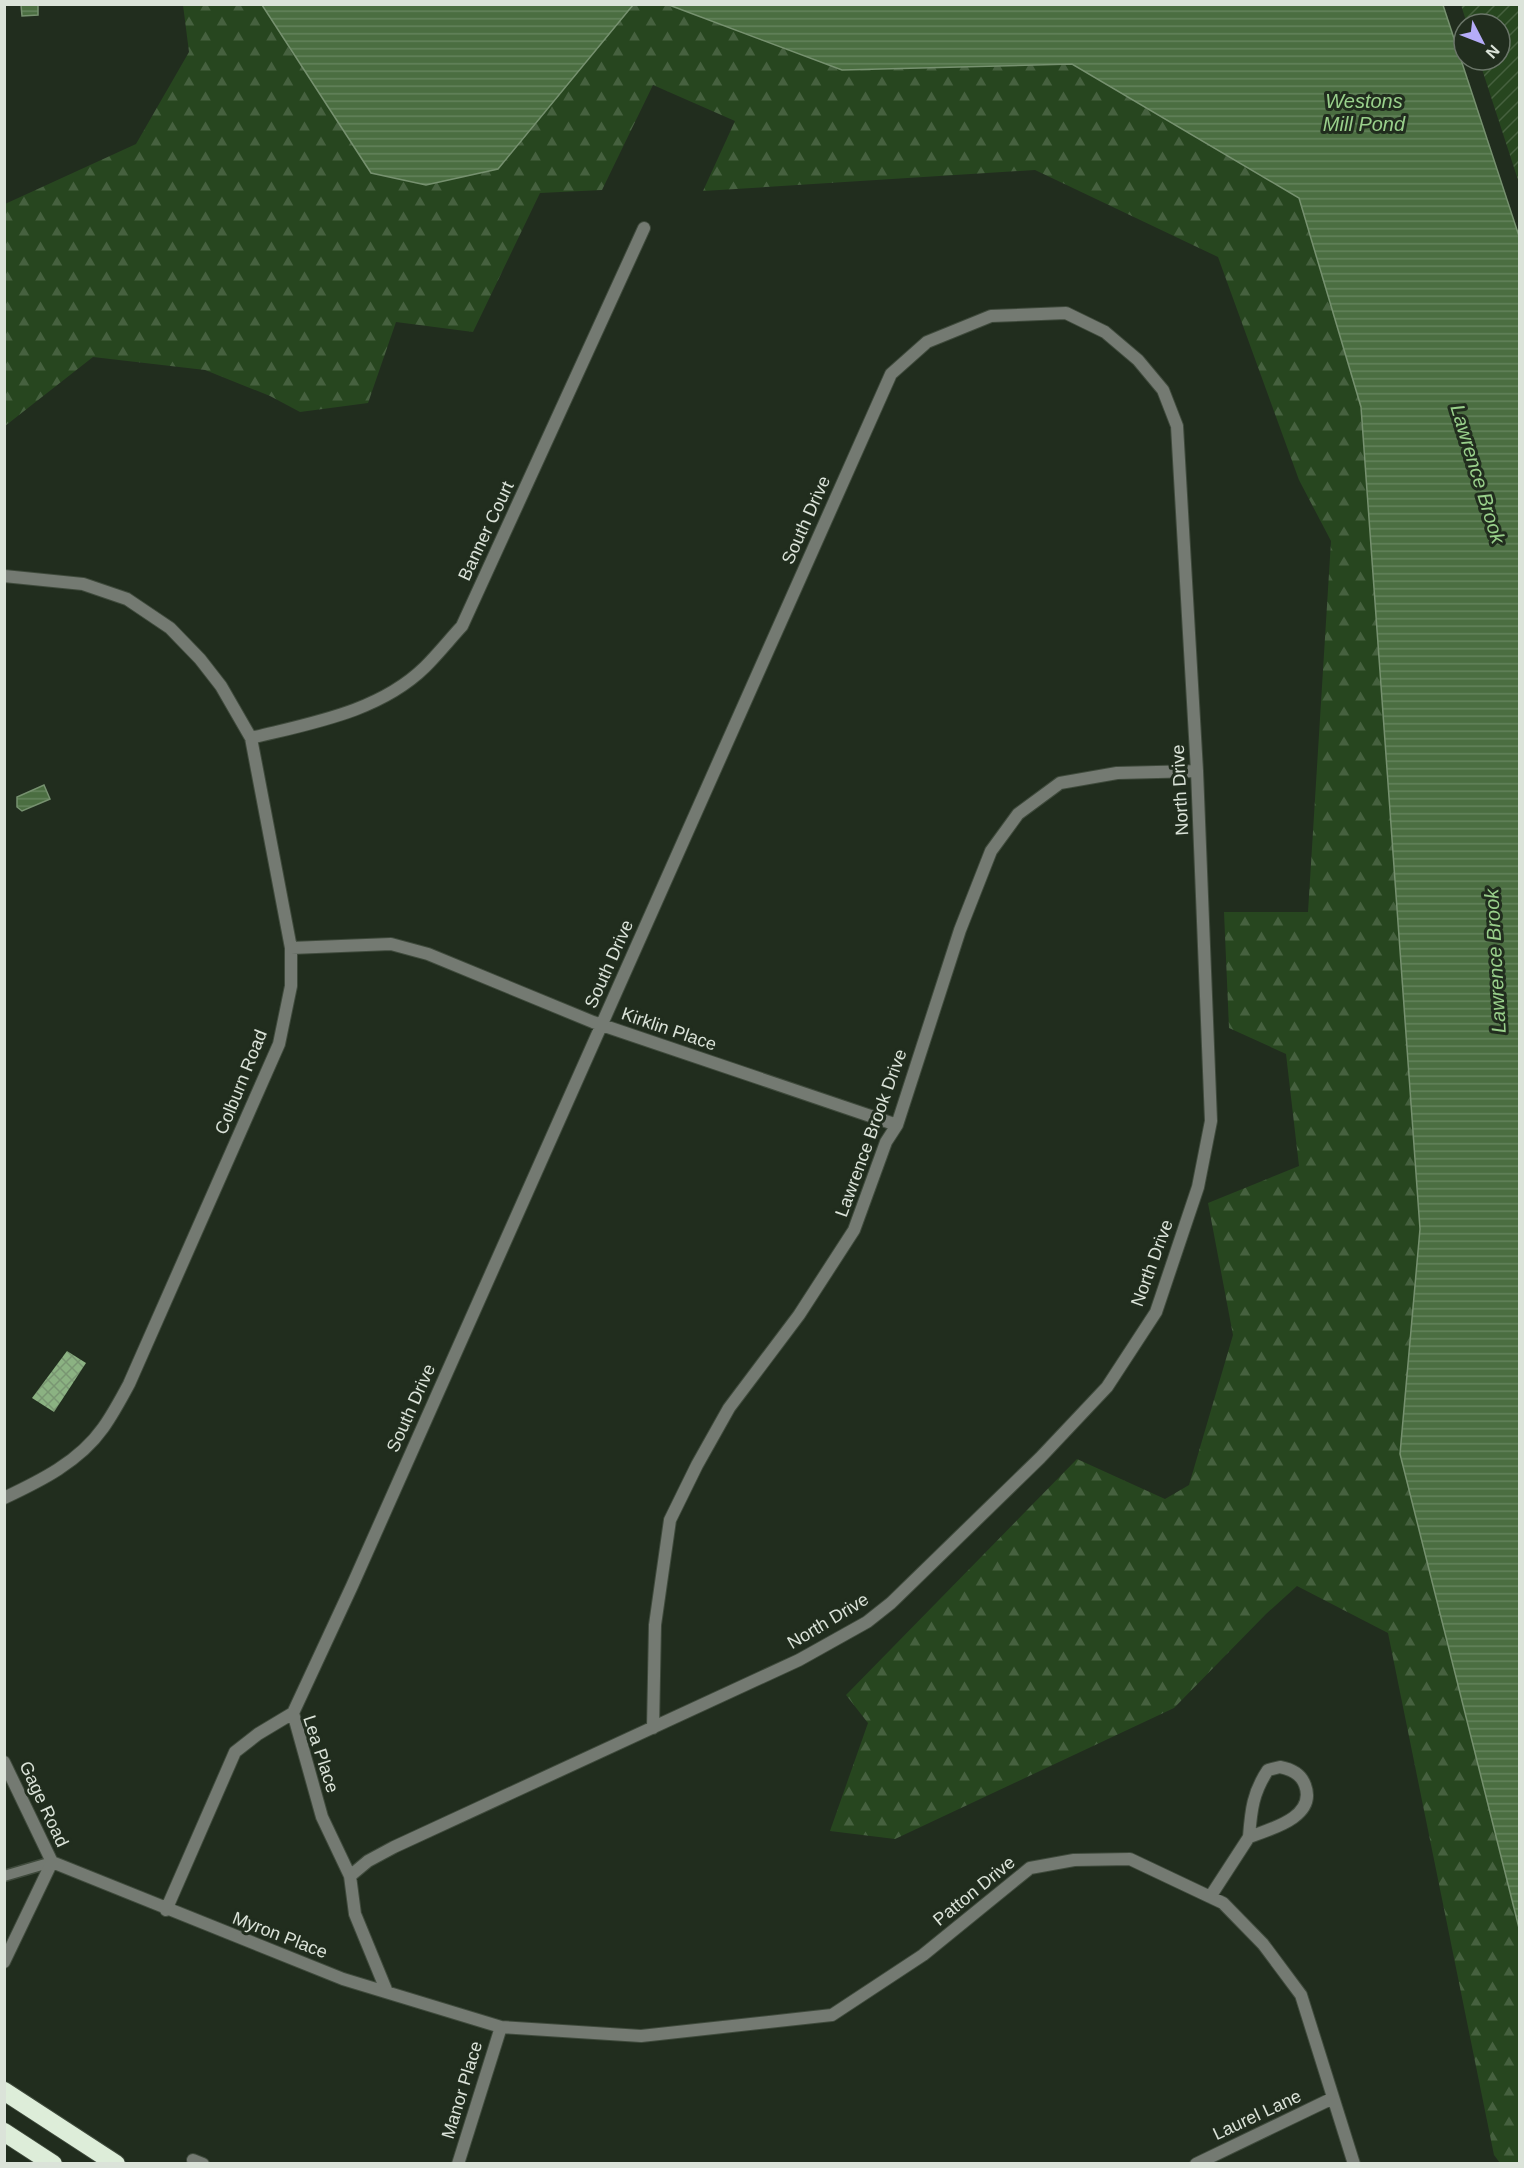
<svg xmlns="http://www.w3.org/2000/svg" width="1524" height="2168" font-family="Arial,sans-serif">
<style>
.forest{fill:url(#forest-firs)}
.garden{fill:url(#garden-furrows)}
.water{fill:url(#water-rules);stroke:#76916f;stroke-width:1.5}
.building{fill:url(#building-cross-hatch)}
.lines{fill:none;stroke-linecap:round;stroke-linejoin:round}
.lane-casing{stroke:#3f4a3c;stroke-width:13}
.street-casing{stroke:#3f4a3c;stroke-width:14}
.highway-casing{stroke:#3f4a3c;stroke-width:20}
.lane{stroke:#747a72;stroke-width:10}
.street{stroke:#747a72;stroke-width:12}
.highway{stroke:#ddedd9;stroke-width:18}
.labels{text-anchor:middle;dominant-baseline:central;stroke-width:6;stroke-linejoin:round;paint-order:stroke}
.street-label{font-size:18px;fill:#dbe3d9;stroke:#212d1e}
.water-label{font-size:20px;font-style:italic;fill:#99d08b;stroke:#212d1e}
</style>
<defs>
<pattern id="forest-firs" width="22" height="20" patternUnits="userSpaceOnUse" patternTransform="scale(1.5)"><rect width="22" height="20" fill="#27461f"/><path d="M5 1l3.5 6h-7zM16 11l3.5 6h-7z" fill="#46613f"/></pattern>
<pattern id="garden-furrows" width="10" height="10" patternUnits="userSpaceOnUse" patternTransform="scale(1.5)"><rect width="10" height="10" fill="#27461f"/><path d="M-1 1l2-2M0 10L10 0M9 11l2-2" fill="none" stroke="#46613f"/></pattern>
<pattern id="water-rules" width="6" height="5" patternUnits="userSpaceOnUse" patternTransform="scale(1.5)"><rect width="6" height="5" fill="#4b6e41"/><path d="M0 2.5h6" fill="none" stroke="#64835c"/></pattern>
<pattern id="building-cross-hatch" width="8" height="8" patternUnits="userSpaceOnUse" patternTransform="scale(1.5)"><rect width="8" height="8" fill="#8bb282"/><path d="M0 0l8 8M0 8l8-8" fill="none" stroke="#799672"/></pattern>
</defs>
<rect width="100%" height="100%" fill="#212d1e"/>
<!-- forest -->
<path class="forest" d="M669,4l173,66 230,-6 227,134 62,209 59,822 -20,225 119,474v235h-19l-6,-8 -106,-522 -91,-47 -31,28 -92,94 -279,131 -65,-8 38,-108 -22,-28 231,-236 88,40 24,-14 44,-150 -25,-132 91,-37 -13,-112 -57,-26 -5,-116h84l23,-371 -32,-61 -81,-223 -183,-87 -332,21 32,-70 -82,-36 -51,105 -62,3 -67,139 -77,-10 -28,81 -68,9 -30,-16 -65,-26 -112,-13 -88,69v-222l131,-60 53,-92 -6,-47h79l109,168 55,12 72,-16 135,-164z"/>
<!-- garden -->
<path class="garden" d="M1461,5h58v178l-40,-123h21v-36h-33z"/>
<!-- water -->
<path class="water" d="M21,5h17v10l-16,1z
M262,5h371l-135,164 -72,16 -55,-12z
M669,5h774l77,234 -1,1689 -119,-474 20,-225 -59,-822 -62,-209 -227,-134 -230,6z
M44,785l6,14 -28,12 -5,-4v-10z"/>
<!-- building -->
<path class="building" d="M67,1351l19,12 -32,49 -22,-14z"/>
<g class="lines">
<defs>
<path id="lane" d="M4,1876l48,-14"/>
<path id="street" d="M4,576l79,8 44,15 43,29 30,31 21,27 30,52 40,210v38l-12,58 -150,340c-8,15 -16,30 -26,44 -24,34 -63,53 -99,70
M251,738c60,-15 128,-26 174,-71 13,-13 25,-28 37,-41l182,-398
M291,948l100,-4 37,10 165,68 304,103
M293,1713l59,-127 539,-1212 36,-32 64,-26 75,-3 39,19 33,28 25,30 14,36 20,345 14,350 -13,66 -42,125 -49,75 -67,71 -149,145 -24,19 -68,38 -405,187 -26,14 -18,15
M293,1713l29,104 28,59 5,38 32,78
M653,1728l2,-103 15,-105 27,-55 32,-57 70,-93 55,-85 32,-88 11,-17 63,-195 31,-79 27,-37 42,-31 57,-10 80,-2
M4,1762l48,100
M1280,1767c11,2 21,7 25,18 12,32 -34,44 -56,52 2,-27 4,-45 19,-67z
M52,1862l291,117 158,48 140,9 191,-21 91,-60 107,-87 44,-8 56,-1 93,44 40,41 38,51 53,169
M1210,1897l39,-60
M166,1910l69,-158 23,-18 35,-21
M4,1962l48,-100
M193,2160l10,4
M458,2164l43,-137
M1196,2164l137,-66"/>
<path id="highway" d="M4,2091l112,73
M4,2132l49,32"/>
</defs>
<!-- lane casing -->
<use href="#lane" class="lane-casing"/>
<!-- street casing -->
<use href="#street" class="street-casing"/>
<!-- highway casing -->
<use href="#highway" class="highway-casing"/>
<!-- lane -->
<use href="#lane" class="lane"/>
<!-- street -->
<use href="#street" class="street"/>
<!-- highway -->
<use href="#highway" class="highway"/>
</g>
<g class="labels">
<!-- street labels -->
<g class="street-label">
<text transform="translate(806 520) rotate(-66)">South Drive</text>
<text transform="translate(486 531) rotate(-65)">Banner Court</text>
<text transform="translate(1180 790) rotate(-93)">North Drive</text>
<text transform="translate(609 964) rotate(-66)">South Drive</text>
<text transform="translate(669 1029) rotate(19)">Kirklin Place</text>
<text transform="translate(241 1082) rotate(-68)">Colburn Road</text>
<text transform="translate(871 1133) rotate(-70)">Lawrence Brook Drive</text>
<text transform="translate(1152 1263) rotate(-70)">North Drive</text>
<text transform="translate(411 1408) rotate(-66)">South Drive</text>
<text transform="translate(828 1621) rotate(-31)">North Drive</text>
<text transform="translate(321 1754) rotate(72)">Lea Place</text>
<text transform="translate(44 1804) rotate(65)">Gage Road</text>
<text transform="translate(974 1891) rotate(-39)">Patton Drive</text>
<text transform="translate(280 1935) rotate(21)">Myron Place</text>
<text transform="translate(462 2090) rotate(-73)">Manor Place</text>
<text transform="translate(1257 2115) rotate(-25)">Laurel Lane</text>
</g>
<!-- water labels -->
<g class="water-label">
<text x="1364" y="101">Westons<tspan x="1364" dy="23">Mill Pond</tspan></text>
<text transform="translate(1478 474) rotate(73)">Lawrence Brook</text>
<text transform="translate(1495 961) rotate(-93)">Lawrence Brook</text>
</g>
</g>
<!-- border -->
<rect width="1524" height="2168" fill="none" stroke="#dbe3d9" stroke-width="12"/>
<!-- north arrow -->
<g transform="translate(1482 42) rotate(132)"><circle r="28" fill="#212d1e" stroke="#6b7669" stroke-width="1.5"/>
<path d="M0-4.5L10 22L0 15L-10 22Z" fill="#b5acf8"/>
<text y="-9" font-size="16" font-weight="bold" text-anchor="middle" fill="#dbe3d9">N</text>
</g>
</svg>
